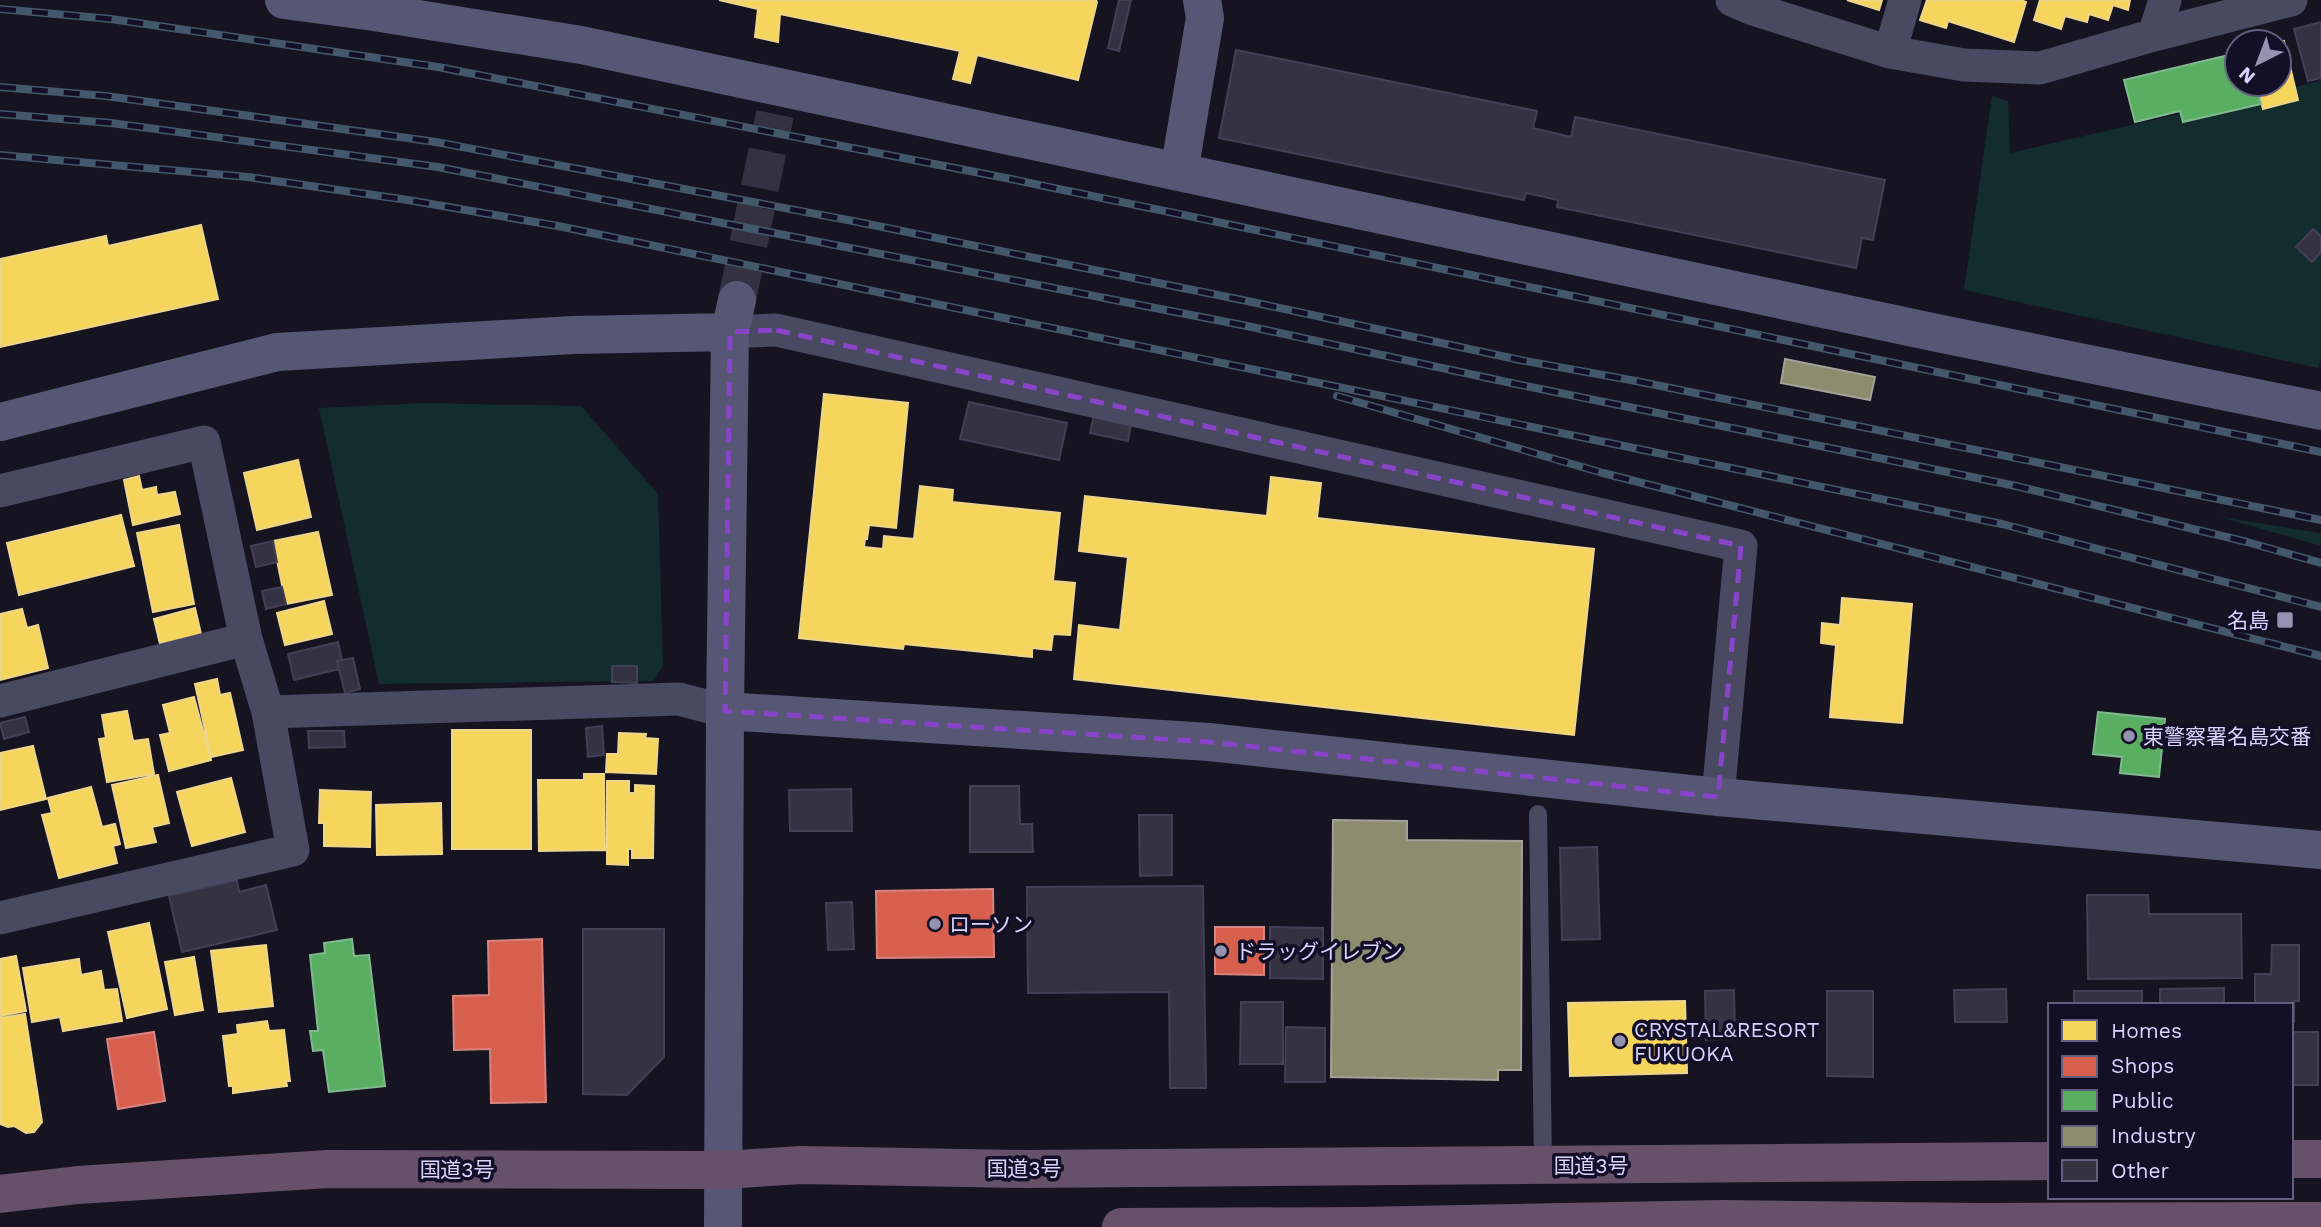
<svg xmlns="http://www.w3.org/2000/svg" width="2321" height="1227" font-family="'Work Sans','Noto Sans JP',sans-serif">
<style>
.green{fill:#132c2d}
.homes{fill:#f6d55c;stroke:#edd58d;stroke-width:2}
.shops{fill:#d6604d;stroke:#d78382;stroke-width:2}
.public{fill:#5aae61;stroke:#80b990;stroke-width:2}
.industry{fill:#8c8c6e;stroke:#a3a29a;stroke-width:2}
.building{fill:#343243;stroke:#433f54;stroke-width:2}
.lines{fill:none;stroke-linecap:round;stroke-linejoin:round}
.secondary-tunnel{stroke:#333142;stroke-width:38;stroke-dasharray:38 19;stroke-linecap:butt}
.lane{stroke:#4a4962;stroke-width:18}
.street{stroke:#4a4962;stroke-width:33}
.secondary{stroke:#575674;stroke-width:38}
.highway{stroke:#67516a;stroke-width:38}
.rail-casing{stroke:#43596b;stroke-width:8}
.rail{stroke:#130f26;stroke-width:5;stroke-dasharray:16;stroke-linecap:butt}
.marked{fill:none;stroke:#8945c9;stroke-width:5;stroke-dasharray:14 9;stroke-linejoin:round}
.poi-dot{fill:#9591b1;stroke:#130f26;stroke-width:2.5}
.labels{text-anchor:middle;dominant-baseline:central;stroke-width:7;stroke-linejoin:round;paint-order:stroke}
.poi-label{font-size:21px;fill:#d9d4ff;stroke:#130f26;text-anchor:start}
.street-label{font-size:21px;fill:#d9d4ff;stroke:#130f26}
</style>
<rect width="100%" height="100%" fill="#161421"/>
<!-- green -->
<path class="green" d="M2321,81v279l-3,8 -354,-78 28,-194 16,5 2,52z
M425,403l156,3 77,88 5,171 -9,16 -275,3 -60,-276z
M2220,517l101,16v13z"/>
<!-- homes -->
<path class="homes" d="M719,0h377l1,2 -19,78 -101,-25 -7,28 -17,-4 7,-28 -180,-37 -2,28 -23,-5 3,-28z
M1847,0h35l-3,10z
M1927,0h94l5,2 -12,40 -66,-21 -2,7 -26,-8z
M2040,0h90l-2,10 -15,-5 -5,15 -19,-6 -2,8 -22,-6 -4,13 -27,-9z
M2284,41l14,59 -35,9 -6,-25h22v-42z
M201,225l17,74 -218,48v-88l106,-23 2,10z
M824,394l84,9 -12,125 -27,-3 -2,14h-2l-1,8 19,2 1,-13 30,3 6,-53 33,4 -1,12 108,11 -7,68 22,2 -5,52 -17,-1 -2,16 -19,-2v9l-128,-13 -1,5 -104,-11z
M298,460l13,57 -54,13 -13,-57z
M139,476l3,14 14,-3 1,8 18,-3 5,22 -47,11 -9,-45z
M1271,477l50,6 -4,35 277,31 -20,186 -500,-56 5,-54 41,5 8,-73 -49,-6 6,-55 182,20z
M121,515l13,51 -115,29 -12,-52z
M179,525l15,79 -41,8 -16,-79z
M318,532l14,63 -46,9 -13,-63z
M1842,598l70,6 -10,119 -72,-6 6,-72 -15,-2 1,-20 18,2z
M324,601l8,33 -47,11 -8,-32z
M195,608l6,26 -41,10 -6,-25z
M22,609l5,19 11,-3 10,43 -48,12v-66z
M217,679l3,16 10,-2 13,57 -32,7 -16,-73z
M194,697l17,63 -42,11 -9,-36 10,-2 -7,-28z
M127,711l6,30 15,-2 6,35 -47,8 -8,-43 7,-1 -4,-23z
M452,730h79v119h-79z
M619,733l27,1 -1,4 13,1 -2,35 -50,-2 1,-18h11z
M33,746l13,53 -46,11v-57z
M584,774h20l1,76 -66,1 -1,-71h46z
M158,775l11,48 -17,4 4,15 -30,6 -14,-63z
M231,778l14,54 -53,14 -15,-54z
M607,781h22v12h6v-8l19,1 -1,72h-21v-9h-4v16l-21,-1z
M91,787l11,40 13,-3 5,20 -7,2 4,17 -58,15 -17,-63 10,-2 -4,-15z
M320,790l51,2 -1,55 -46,-1v-23h-5z
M441,803l1,51 -65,1 -1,-50z
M149,923l18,86 -40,9 -19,-86z
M266,945l7,61 -54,6 -8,-61z
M16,956l10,55 -26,5v-57z
M194,957l9,53 -28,5 -10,-53z
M79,959l2,16 20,-4 3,19 13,-1 5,32 -59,10 -3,-14 -28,5 -9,-54z
M1685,1001l2,72 -117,3 -2,-73z
M25,1014l17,108 -8,10 -8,1 -12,-7 -6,1 -8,-3v-106z
M267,1021l2,10 15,-1 6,51h-4l1,5 -54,7v-7h-4l-6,-50 15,-2 -1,-9z"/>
<!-- shops -->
<path class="shops" d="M993,889l1,68 -117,1 -1,-67z
M1215,927h49v48l-49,-1z
M542,939l4,163 -55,1 -1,-54 -36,1 -1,-54 36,-1 -1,-54z
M154,1032l11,69 -47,8 -11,-70z"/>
<!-- public -->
<path class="public" d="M2237,53v31h19l5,20 -78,18 -3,-11 -45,11 -11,-42z
M2098,712l67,7 -6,58 -39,-4 2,-16 -29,-3z
M352,939l2,17 15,-1 16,131 -56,6 -6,-42 -10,1 -3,-20h8l-8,-76 15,-2 -1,-10z"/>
<!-- industry -->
<path class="industry" d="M1785,359l90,18 -5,23 -89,-17z
M1333,820l74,1v19l115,1 -1,229h-23v10l-167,-3z"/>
<!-- building -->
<path class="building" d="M1119,0h12l-12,51 -11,-3z
M2321,22v56l-13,3 -14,-52z
M1236,50l301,61 -4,17 38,9 4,-20 310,63 -12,60 -11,-2 -6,30 -299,-61 1,-7 -32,-7 -2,7 -305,-62z
M2313,229l8,7v16l-9,10 -16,-15z
M969,402l98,21 -8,37 -99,-21z
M1094,415l37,8 -3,18 -38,-8z
M273,541l4,21 -21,5 -5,-21z
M282,587l4,17 -20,5 -4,-18z
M338,642l4,18 -5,1 2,8 -45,11 -6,-26z
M353,658l7,31 -15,4 -8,-32z
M612,666h25v17l-25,-1z
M25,717l4,15 -25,7 -4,-16z
M602,726l2,29 -16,2 -2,-29z
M308,731h36l1,16 -36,1z
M970,786h49l1,38h12l1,28h-63z
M851,789l1,42h-62l-1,-41z
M1139,815h33v60l-32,1z
M1597,847l3,92 -38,1 -2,-92z
M237,880l2,12 27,-7 11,45 -95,22 -13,-56z
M1203,886l3,202h-36l-1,-96 -141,1 -1,-106z
M2087,895h61l1,19h92l1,64 -154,1z
M852,902l2,47 -26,1 -2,-47z
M1270,927l53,1v51l-53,-1z
M583,929h81v128l-37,38 -44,-1z
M2272,945h27v56h-5v21h-3v-17h-36v-31h16z
M2224,988v17h-64v-16z
M2006,989l1,33h-52l-1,-32z
M1734,990l1,49 -29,1 -1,-49z
M1827,991h46v86l-46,-1z
M2074,991h68v14h-68z
M1241,1002h42v62h-43z
M1286,1027l39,1v54h-40z
M2291,1032h27v53h-27z"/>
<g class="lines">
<!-- secondary-tunnel -->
<path class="secondary-tunnel" d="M737,300l38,-186"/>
<!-- lane -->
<path class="lane" d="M1538,814l5,351"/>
<!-- street -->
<path class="street" d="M1732,0l21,9 137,43 74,13 76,3 114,-33 137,-35
M2154,35l11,-35
M1890,52l15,-52
M730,332l46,-2 965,216 -23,251
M0,491l204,-49 42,197 22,73 25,138 -293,68
M0,701l246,-62
M268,712l411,-13 46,12"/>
<!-- secondary -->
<path class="secondary" d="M284,0l90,12 207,33 1356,288 384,78
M1179,172l26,-154 -3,-18
M0,422l277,-70 296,-17 157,-3
M725,711l484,31 509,55 603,53
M723,1227l2,-516 5,-379 7,-32"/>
<!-- highway -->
<path class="highway" d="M2291,1159h30
M0,1194l78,-9 250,-16 395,1 78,-5 223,4 1026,-8
M1121,1227l239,-1 362,-7 259,3 340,-1"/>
<defs>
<path id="rail" d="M0,9l111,10 327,48 573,112 1310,273
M0,87l106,9 330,46 417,79 399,81 268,58 116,21 685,139
M0,114l111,9 327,44 809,159 269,58 500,102 231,56 74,21
M0,155l248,22 160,23 150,26 1444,298 319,83
M1337,396l266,77 718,183"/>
</defs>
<!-- rail casing -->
<use href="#rail" class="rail-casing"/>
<!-- rail -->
<use href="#rail" class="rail"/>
</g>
<!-- marked area -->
<path class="marked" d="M776,330l965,216 -23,251 -509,-55 -484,-31 5,-379z"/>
<!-- markers -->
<g class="poi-dot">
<rect x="2276" y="611" width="18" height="18" rx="3.5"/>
<circle cx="2129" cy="736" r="7"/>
<circle cx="935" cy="924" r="7"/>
<circle cx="1221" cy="951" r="7"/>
<circle cx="1620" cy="1041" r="7"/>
</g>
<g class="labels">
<!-- poi labels -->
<g class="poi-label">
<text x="2269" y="620" text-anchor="end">名島</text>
<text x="2143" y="736">東警察署名島交番</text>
<text x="949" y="924">ローソン</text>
<text x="1235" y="951">ドラッグイレブン</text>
<text x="1634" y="1029">CRYSTAL&amp;RESORT<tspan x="1634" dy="24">FUKUOKA</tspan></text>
</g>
<!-- street labels -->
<g class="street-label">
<text x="1591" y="1165">国道3号</text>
<text x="1024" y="1168">国道3号</text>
<text x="457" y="1169">国道3号</text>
</g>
</g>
<!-- legend -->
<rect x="2048" y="1003" width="245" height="196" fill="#130f26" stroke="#625e7d" stroke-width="2"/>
<rect x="2062" y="1020" width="35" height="21" fill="#f6d55c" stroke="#625e7d" stroke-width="2"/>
<text x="2111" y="1038" font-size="21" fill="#d9d4ff">Homes</text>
<rect x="2062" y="1056" width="35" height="21" fill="#d6604d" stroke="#625e7d" stroke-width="2"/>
<text x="2111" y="1073" font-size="21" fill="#d9d4ff">Shops</text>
<rect x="2062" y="1090" width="35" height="21" fill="#5aae61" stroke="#625e7d" stroke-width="2"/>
<text x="2111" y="1108" font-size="21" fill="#d9d4ff">Public</text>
<rect x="2062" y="1126" width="35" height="21" fill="#8c8c6e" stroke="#625e7d" stroke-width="2"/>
<text x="2111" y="1143" font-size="21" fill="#d9d4ff">Industry</text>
<rect x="2062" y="1160" width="35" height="21" fill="#343243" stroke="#625e7d" stroke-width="2"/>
<text x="2111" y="1178" font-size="21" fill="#d9d4ff">Other</text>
<!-- north arrow -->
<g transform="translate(2258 63) rotate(222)"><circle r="33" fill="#130f26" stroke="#625e7d" stroke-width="2"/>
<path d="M0-5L12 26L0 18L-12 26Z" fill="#9591b1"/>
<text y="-10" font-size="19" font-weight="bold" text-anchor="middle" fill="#d9d4ff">N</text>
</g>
</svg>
